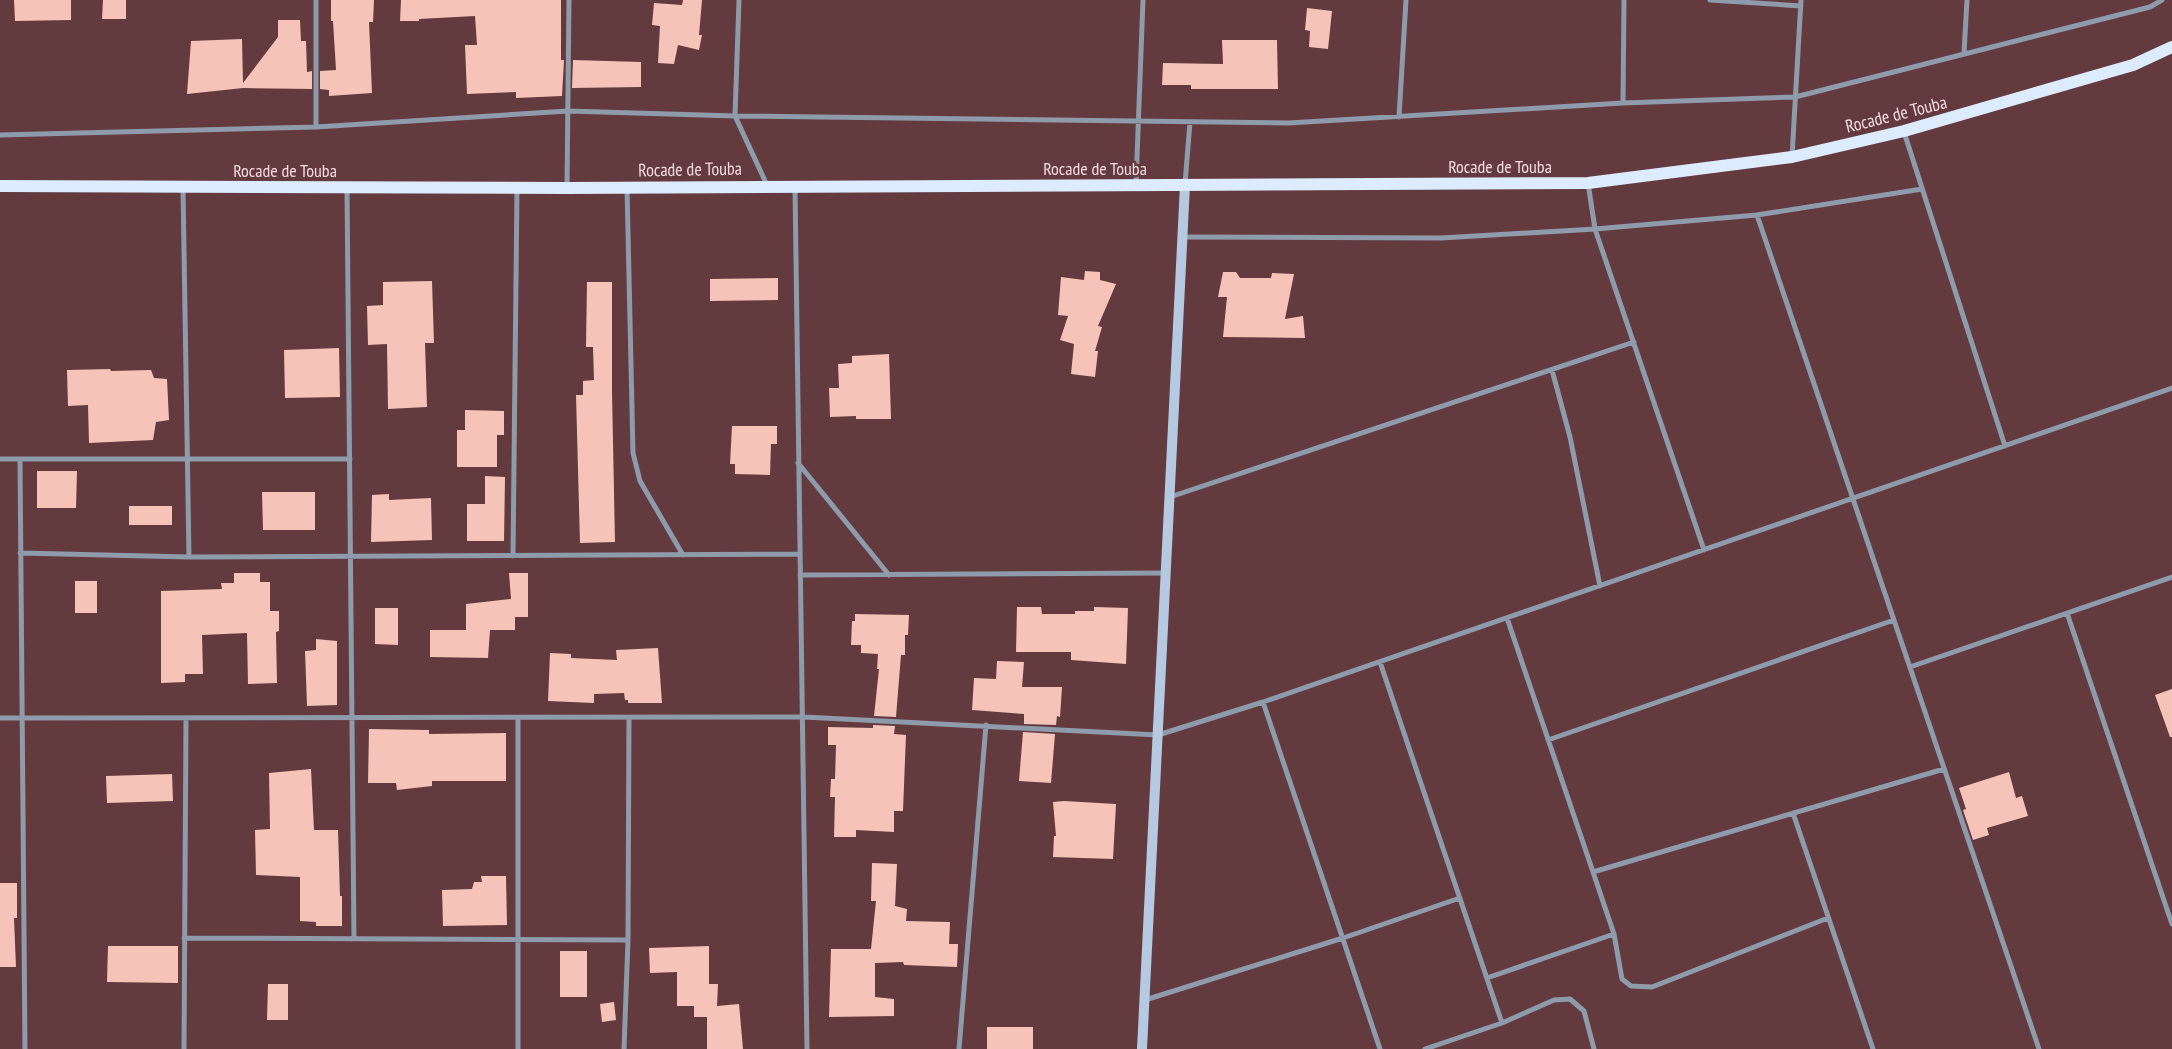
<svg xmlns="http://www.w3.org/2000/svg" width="2172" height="1049" font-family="'PT Sans Narrow',sans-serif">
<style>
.building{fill:#f5c3b8}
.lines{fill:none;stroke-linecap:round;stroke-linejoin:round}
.minor{stroke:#8e9baa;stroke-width:5}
.secondary{stroke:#b5c9e1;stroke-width:10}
.primary{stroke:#dcebfe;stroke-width:12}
.labels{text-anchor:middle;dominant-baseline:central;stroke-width:5;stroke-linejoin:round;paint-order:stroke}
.street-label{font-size:18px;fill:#f6dbdd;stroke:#633a3e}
</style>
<rect width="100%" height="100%" fill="#633a3e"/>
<!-- building -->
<path class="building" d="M14,0h57v20l-56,1z
M103,0h23v19h-24z
M331,0h43l-1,22h-4l3,71 -43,3v-6l-9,-1v-18l16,-1 -3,-49h-2z
M401,0h160v60h3l-2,36 -46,2v-6l-49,2 -2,-49h12l-2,-29 -56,3v2h-19z
M683,0h19l-3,35h3l-3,15 -21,-5 -4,19 -16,-1 2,-37 -8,-1 2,-22 28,2z
M1307,8l25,3 -4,38 -19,-2 1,-16 -5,-1z
M278,20h22l1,21h5l1,31 5,-1v18l-69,-1 -56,6 4,-53 51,-2 1,44 35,-46z
M1222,40h55l1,49h-87v-4h-29l1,-22 60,1z
M573,60l68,2v25l-69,1z
M1085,271l15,1v8l16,4 -18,42 4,1 -7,24h3l-3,26 -24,-3 3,-30 -14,-4 8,-24 -10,-1 3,-38 23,3z
M1223,272h13l4,6h31l1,-5 22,1 -9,45 18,-3 2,22 -82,-1 4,-40h-9z
M778,278v22l-68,1v-22z
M432,281l2,62h-9l2,64 -39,2 -1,-65 -19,1 -1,-39 16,-1v-23z
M587,282h25v110l3,150 -35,1 -4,-148h7v-14l11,-1 -1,-33h-7z
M339,348l1,49 -55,1 -1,-48z
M889,354l2,65h-35v-3l-26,1 -1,-29h10l-1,-24 14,-1v-7z
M110,369l1,2 40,-1 3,8 13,1 2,41 -13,2 -3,18 -64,3 -1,-38 -20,1 -1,-36z
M465,410l39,1v24h-7v32h-40v-37h8z
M732,426h45v18h-6l-1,31 -35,-1v-10h-5z
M37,471h40l-1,37h-39z
M485,476l20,1 -1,64h-37v-37h18z
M262,492h53v38h-52z
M389,494v6l42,-2 1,42 -61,2 1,-47z
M129,506h43v19h-43z
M234,573h26v9h10v29h9v20l-3,1 1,51 -29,1 -1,-51 -45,2 1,39h-18v8l-24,1v-92l61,-2 -1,-6h13z
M509,573h19v44h-13v13h-25l-2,28 -58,-1v-27h36v-26l45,-5z
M75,581h22v32h-22z
M1017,607h24l1,7h33v-3h19v-4l34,1 -2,56 -55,-4v-8h-55z
M375,608h23v37l-23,-1z
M855,614l54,1 -1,20h-3v20h-4l-5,62 -22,-1 5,-47h-2l1,-15 -17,-1v-8h-10l1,-24h3z
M316,639l21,2v64l-30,1 -2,-55 11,-1z
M658,648l4,55h-34v-3h-3l-1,-7 -30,1v9l-46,-2 2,-48 21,1v4l46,2 -1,-10z
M997,661l27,1 -2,25h40l-2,30 -3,-1 -1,9 -32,-1v-10l-52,-4 2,-32 22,1z
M2172,689v48h-2l-15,-42z
M873,725l22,1 -1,8 12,1 -3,76h-9v21l-38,-2v7h-22l1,-40h-5l1,-18h4l1,-34h-8v-18l45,1z
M369,729l60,1v4l77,-1v48h-74v5l-35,4 -1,-7h-28z
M1023,732l32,2 -4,49 -32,-2z
M311,769l3,61h24l2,66h2v30h-26v-4l-16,-1v-44l-44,-2 -1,-45 15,-1 -1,-56z
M2009,772l7,26 6,-2 6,20 -41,12 2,7 -16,5 -10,-30 3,-1 -7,-21z
M172,774l1,27 -66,2 -1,-27z
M1064,801l52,3 -3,55 -60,-2 1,-21h2l-3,-34z
M872,863l25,1 -2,42 12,3 -1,12 44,1 -1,22h9l-1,23 -53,-2 -1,-3 -28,1v34l19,2v17l-65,1 2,-68h40l5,-48h-5z
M481,876h25l1,49 -64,1 -1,-36 30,-1 2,-7h8z
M0,883h17v35h-3l2,49h-16z
M108,946h70v37l-71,-1z
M709,946v38h9l-1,22 22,-2 4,45h-36v-32h-13v-11h-17v-34l-27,1 -1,-25z
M560,951h27v46h-27z
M268,984h20v36h-21z
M614,1002l2,18 -14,2 -2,-18z
M987,1027h46v22h-46z"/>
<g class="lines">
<!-- minor -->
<path class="minor" d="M316,0v127
M739,0l-4,116 32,69
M1710,0l91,6
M1964,53l3,-53
M1623,103l1,-103
M1399,117l7,-117
M1904,132l101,314
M0,135l316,-8 252,-16 167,5 554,7 334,-20 172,-6 355,-90 12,-7
M1792,157l9,-157
M1588,183l7,46 109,321
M1136,184l7,-184
M1185,184l5,-62
M567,187l2,-187
M795,187l12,862
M183,188l6,369
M347,188l7,751
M627,188l6,265 7,28 43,74
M1757,215l282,834
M1182,237l259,1 154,-9 162,-14 165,-26
M1552,370l18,67 30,149
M0,459h350
M20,459l5,590
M798,463l91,112
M1170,497l464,-155
M20,553l169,4 611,-3
M513,556l4,-367
M800,575l366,-2
M2067,613l105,311
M1507,618l107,316 8,45 9,7 21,1 176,-69
M1380,662l122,361
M1910,667l262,-90
M1263,702l117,347
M0,718l804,-1 354,18 105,-33 909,-314
M518,718v331
M1548,740l346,-120
M1793,813l80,236
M1593,872l351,-103
M184,938l444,2 -4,109
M628,940l1,-222
M1487,978l127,-44
M1145,1000l198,-62 117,-40
M184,1049l2,-331
M959,1049l27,-324
M1425,1049l77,-26 52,-23 16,-1 14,12 10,38"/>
<!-- secondary -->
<path class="secondary" d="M1142,1049l43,-864"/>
<!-- primary -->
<path class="primary" d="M0,186l567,2 1021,-5 204,-26 112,-26 229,-66 39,-18"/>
</g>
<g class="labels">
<!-- street labels -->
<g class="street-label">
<text transform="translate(1896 114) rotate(-14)">Rocade de Touba</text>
<text x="1500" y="166">Rocade de Touba</text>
<text x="1095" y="168">Rocade de Touba</text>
<text transform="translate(690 169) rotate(-1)">Rocade de Touba</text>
<text x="285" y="170">Rocade de Touba</text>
</g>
</g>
</svg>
